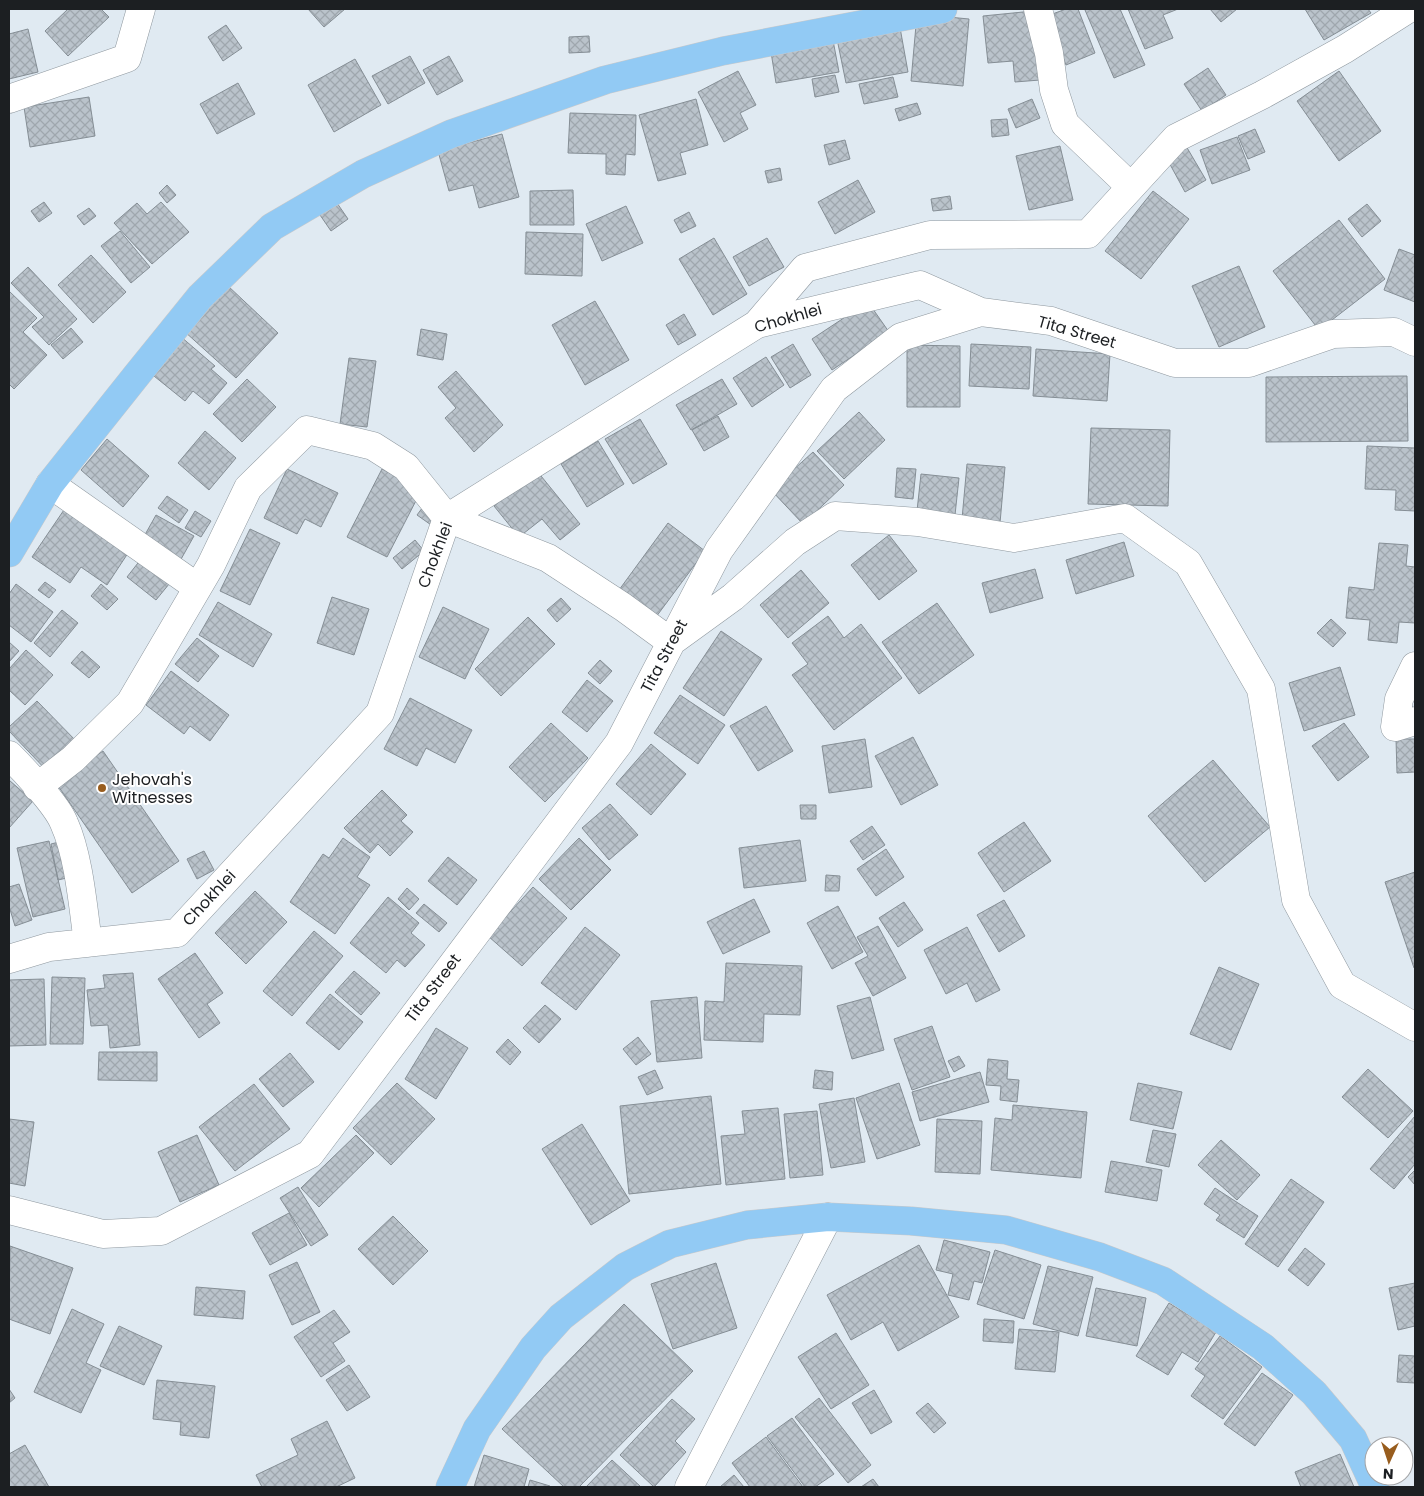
<svg xmlns="http://www.w3.org/2000/svg" width="1424" height="1496" font-family="Poppins,sans-serif">
<style>
.building{fill:url(#building-cross-hatch);stroke:#858e95}
.lines{fill:none;stroke-linecap:round;stroke-linejoin:round}
.minor-casing{stroke:#8f989f;stroke-width:29}
.trunk-casing{stroke:#c9c9ca;stroke-width:29}
.minor{stroke:#fff;stroke-width:28}
.trunk{stroke:#92caf4;stroke-width:28}
.poi-dot{fill:#985d1e;stroke:#fff;stroke-width:2}
.labels{text-anchor:middle;dominant-baseline:central;stroke-width:4;stroke-linejoin:round;paint-order:stroke}
.street-label{font-size:16px;fill:#1c1f22;stroke:#fff}
.poi-label{font-size:16px;fill:#1c1f22;stroke:#fff;text-anchor:start}
</style>
<defs>
<pattern id="building-cross-hatch" width="8" height="8" patternUnits="userSpaceOnUse" patternTransform="scale(1.25)"><rect width="8" height="8" fill="#bac3cb"/><path d="M0 0l8 8M0 8l8-8" fill="none" stroke="#9fa7ae"/></pattern>
</defs>
<rect width="100%" height="100%" fill="#e0eaf2"/>
<!-- building -->
<path class="building" d="M68,9h33l8,8 -41,39 -23,-25z
M308,9h37l-21,18z
M1066,9h12l17,44 -29,12 -19,-49z
M1087,9h33l25,56 -31,13 -29,-68z
M1128,9h50l-15,6 10,23 -28,11z
M1210,9h27l-16,13z
M1305,9h63l3,4 -47,27z
M1033,11l7,69 -25,2 -2,-21 -25,2 -5,-47z
M917,14l52,5 -6,67 -52,-5z
M899,22l9,50 -62,11 -10,-49z
M226,25l16,23 -19,13 -15,-24z
M28,29l10,43 -29,7v-45z
M832,35l7,37 -63,11 -6,-37z
M589,36l1,16 -21,1v-16z
M410,56l15,27 -37,21 -16,-28z
M449,56l14,25 -26,14 -14,-25z
M355,59l26,46 -47,27 -26,-47z
M1208,68l18,27 -24,16 -18,-27z
M738,71l18,34 -16,8 8,16 -24,13 -26,-50z
M1339,71l42,60 -42,30 -42,-60z
M835,75l4,17 -24,5 -3,-18z
M893,77l5,20 -34,7 -5,-20z
M238,83l17,31 -38,20 -17,-30z
M89,97l6,39 -65,11 -6,-40z
M696,99l12,46 -28,8 6,21 -28,7 -19,-66z
M1032,99l8,19 -24,10 -8,-19z
M917,103l4,11 -22,7 -4,-12z
M570,113l66,2 -1,40 -9,-1 -1,21 -19,-1v-20l-38,-1z
M1007,119l2,16 -17,2 -1,-17z
M1255,129l10,23 -17,7 -10,-23z
M502,134l17,63 -40,11 -6,-23 -24,6 -11,-40z
M1237,137l13,33 -38,14 -12,-34z
M845,140l5,19 -21,6 -5,-20z
M1060,146l13,54 -44,10 -13,-54z
M1186,146l20,34 -21,12 -19,-35z
M780,168l2,12 -14,3 -3,-12z
M858,180l17,32 -40,22 -17,-32z
M167,185l9,10 -9,8 -8,-10z
M573,190l1,35h-44v-34z
M1153,191l36,28 -48,60 -36,-28z
M950,196l2,13 -19,2 -2,-12z
M44,202l8,11 -13,9 -8,-11z
M161,202l28,30 -37,32 -38,-41 23,-20 10,11z
M337,203l11,16 -17,12 -11,-16z
M1367,204l14,17 -19,16 -14,-18z
M626,206l17,37 -41,18 -16,-37z
M89,208l7,8 -12,9 -7,-9z
M689,212l7,14 -15,7 -7,-13z
M1339,220l46,59 -66,51 -46,-59z
M120,231l30,36 -19,16 -30,-37z
M526,232l57,2 -1,42 -57,-2z
M714,238l33,56 -34,21 -34,-56z
M767,238l17,29 -35,19 -16,-29z
M1399,249l16,6v47l-31,-12z
M91,255l35,37 -33,31 -35,-38z
M1239,266l26,61 -46,20 -27,-61z
M28,267l49,52 -28,26 -17,-18 12,-10 -33,-34z
M227,285l51,48 -42,45 -52,-47z
M9,291l28,27 -14,14 24,23 -33,34 -5,-5z
M595,301l34,59 -44,25 -33,-60z
M868,302l21,30 -57,38 -20,-31z
M684,314l12,21 -18,10 -12,-20z
M71,328l12,14 -20,17 -12,-14z
M421,329l26,5 -4,26 -26,-5z
M180,336l35,30 -4,3 16,14 -18,21 -16,-13 -8,10 -36,-29z
M793,344l18,31 -21,13 -19,-31z
M971,344l60,3 -2,42 -60,-3z
M907,345l53,1v61h-53z
M1036,349l74,5 -3,47 -74,-5z
M766,357l18,28 -32,22 -19,-29z
M349,358l27,3 -9,66 -27,-3z
M456,371l47,54 -29,27 -29,-34 11,-10 -18,-21z
M1407,376l1,65 -142,1v-65z
M247,379l29,28 -34,35 -29,-28z
M722,379l15,25 -46,26 -15,-25z
M859,412l26,28 -41,39 -27,-28z
M718,416l11,21 -25,14 -12,-21z
M640,419l27,45 -34,20 -28,-45z
M1091,428l79,2 -2,76 -80,-2z
M205,431l31,27 -27,32 -31,-27z
M107,439l42,37 -26,31 -42,-37z
M598,441l26,43 -37,23 -26,-43z
M1415,443v68l-20,-1 1,-20 -31,-1 2,-43 48,2z
M813,452l31,33 -41,39 -32,-34z
M967,464l38,3 -5,56 -38,-4z
M897,468l19,1 -3,30 -18,-2z
M287,469l51,24 -17,34 -16,-8 -8,15 -33,-16z
M382,469l40,20 -35,68 -40,-20z
M537,471l43,53 -20,16 -18,-21 -23,18 -25,-31z
M921,474l38,4 -4,37 -38,-4z
M434,492v35l-17,-12z
M167,496l21,14 -9,13 -21,-15z
M68,504l64,43 -25,38 -26,-18 -11,16 -38,-26z
M195,511l16,10 -10,16 -16,-9z
M156,515l38,21 -14,25 -38,-21z
M668,523l37,28 -49,66 -37,-27z
M250,529l30,14 -30,62 -30,-14z
M889,535l28,36 -38,29 -28,-35z
M415,540l9,11 -22,18 -9,-11z
M1124,542l10,34 -58,18 -10,-34z
M1379,543l29,2 -2,21 9,1v56l-16,-1 -2,21 -29,-3 2,-20 -24,-2 3,-31 25,3z
M145,554l29,24 -18,22 -29,-23z
M1035,569l8,29 -53,15 -8,-30z
M801,570l28,33 -41,35 -28,-33z
M45,582l11,8 -7,8 -11,-8z
M16,584l37,28 -22,30 -22,-17v-31z
M101,584l17,15 -11,11 -16,-14z
M332,597l37,12 -15,46 -37,-12z
M561,598l10,11 -14,13 -10,-12z
M218,602l54,32 -19,33 -54,-32z
M937,603l37,52 -55,39 -37,-52z
M443,607l46,22 -24,50 -46,-22z
M62,610l16,13 -28,34 -16,-14z
M828,616l16,22 17,-14 41,54 -68,52 -42,-55 16,-11 -16,-21z
M528,617l27,27 -54,52 -26,-27z
M1331,619l15,14 -13,14 -16,-14z
M721,631l41,28 -38,57 -41,-28z
M197,638l22,18 -21,26 -23,-18z
M9,642l10,9 -10,11z
M26,650l27,25 -28,30 -16,-15v-21z
M82,651l18,16 -11,11 -18,-15z
M600,660l12,11 -12,13 -12,-11z
M1340,667l15,48 -51,16 -15,-48z
M171,671l58,44 -19,26 -20,-15 -6,8 -38,-29z
M587,680l26,21 -26,31 -25,-20z
M680,695l45,30 -27,39 -44,-31z
M410,698l62,32 -17,33 -29,-15 -9,18 -33,-17z
M37,701l42,43 -30,29 -40,-42v-4z
M766,706l27,45 -35,20 -28,-45z
M551,723l37,35 -43,44 -36,-35z
M1344,723l25,34 -31,24 -26,-35z
M913,737l25,48 -37,20 -26,-49z
M865,739l7,48 -43,6 -7,-47z
M1396,739h19v33l-18,1z
M651,744l35,30 -35,41 -35,-31z
M103,751l76,110 -47,32 -76,-110z
M1213,760l57,67 -65,55 -57,-66z
M9,780l24,21 -24,27z
M382,790l25,25 -6,6 12,11 -23,24 -12,-12 -8,9 -26,-25z
M610,804l28,31 -29,25 -27,-32z
M800,805h16v14h-15z
M1024,822l27,39 -47,31 -26,-39z
M872,826l13,19 -22,15 -13,-19z
M343,838l27,19 -13,20 13,8 -35,49 -45,-32 33,-48 6,4z
M579,838l32,32 -40,40 -32,-31z
M800,840l6,41 -62,7 -5,-40z
M49,841l16,68 -32,8 -16,-69z
M63,841l8,36 -13,3 -7,-36z
M886,849l18,28 -28,19 -19,-27z
M204,851l10,19 -17,9 -10,-20z
M448,857l29,23 -20,25 -29,-24z
M1415,872v96h-1l-29,-86z
M826,875l14,1 -1,15h-14z
M19,884l13,36 -17,6 -6,-20v-19z
M533,887l34,31 -45,48 -34,-30z
M407,888l12,11 -10,11 -11,-11z
M255,891l32,31 -41,42 -31,-31z
M388,897l31,26 -8,10 14,12 -20,22 -8,-7 -11,13 -36,-30z
M754,899l16,33 -47,22 -16,-32z
M1004,900l21,36 -26,16 -22,-37z
M904,902l19,28 -25,17 -19,-29z
M424,904l23,19 -8,9 -23,-19z
M838,906l25,46 -31,17 -25,-46z
M878,926l28,52 -33,18 -18,-33 13,-7 -11,-19z
M585,927l35,28 -44,55 -35,-27z
M967,927l33,63 -24,12 -9,-19 -21,11 -22,-44z
M314,931l29,25 -51,60 -29,-25z
M195,953l28,40 -16,11 13,19 -21,15 -41,-59z
M726,963l76,3 -2,49 -36,-1 -1,28 -59,-2 1,-39 19,1z
M1219,967l40,17 -28,66 -41,-16z
M354,971l26,22 -19,22 -26,-23z
M133,973l7,72 -30,3 -2,-23 -17,1 -4,-36 18,-2 -2,-13z
M52,977l33,1 -2,66h-33z
M44,979l2,66 -37,1v-66z
M330,994l33,28 -24,28 -33,-27z
M697,997l5,61 -45,4 -6,-61z
M870,997l14,53 -32,9 -15,-53z
M545,1005l16,14 -22,24 -16,-15z
M932,1026l18,51 -38,13 -18,-51z
M436,1028l32,20 -32,51 -31,-20z
M638,1037l13,17 -15,11 -13,-16z
M508,1039l13,13 -11,13 -14,-13z
M99,1052h58v29l-59,-1z
M290,1053l24,29 -31,25 -24,-28z
M959,1056l6,10 -11,6 -6,-11z
M988,1059l20,2 -1,18 12,1 -2,22 -17,-2 1,-14 -15,-1z
M1368,1069l45,42 -25,27 -46,-41z
M655,1070l8,18 -16,7 -9,-18z
M815,1070l18,2 -1,18 -19,-2z
M980,1072l9,30 -69,19 -8,-29z
M397,1083l38,36 -44,46 -38,-37z
M899,1083l21,62 -43,14 -21,-61z
M1138,1083l44,9 -9,37 -43,-9z
M254,1084l36,45 -55,42 -36,-44z
M711,1096l10,88 -92,10 -9,-88z
M854,1098l11,64 -34,6 -12,-64z
M1013,1105l74,7 -6,66 -90,-8 4,-52 17,2z
M778,1108l7,71 -59,6 -5,-49 24,-2 -3,-23z
M817,1111l6,64 -33,3 -6,-64z
M1415,1116v48l-21,25 -24,-20z
M9,1119l25,3 -9,64 -16,-3z
M937,1119l45,2 -2,53 -45,-2z
M582,1124l48,77 -39,24 -49,-76z
M1153,1130l23,4 -7,33 -23,-5z
M197,1135l22,50 -39,17 -22,-50z
M356,1135l18,18 -55,54 -18,-19z
M1221,1140l39,35 -23,25 -39,-35z
M1111,1161l51,9 -5,31 -52,-9z
M1415,1170v15l-7,-8z
M1291,1179l33,23 -46,65 -33,-23z
M298,1187l30,48 -17,11 -31,-48z
M1215,1188l43,28 -14,22 -28,-18 4,-5 -16,-11z
M289,1213l18,32 -37,20 -18,-32z
M393,1216l35,35 -35,34 -35,-36z
M944,1240l46,12 -8,31 -8,-2 -5,19 -21,-5 5,-21 -17,-4z
M919,1245l40,72 -61,34 -15,-29 -32,18 -24,-45z
M10,1246l63,22 -23,66 -41,-15z
M1305,1248l20,16 -17,22 -20,-16z
M995,1250l46,15 -17,54 -47,-15z
M297,1262l23,50 -28,13 -23,-50z
M716,1263l21,65 -64,21 -22,-65z
M1048,1266l45,11 -15,59 -45,-12z
M1415,1283v43l-17,4 -9,-42z
M196,1287l49,4 -2,28 -49,-4z
M1096,1288l50,10 -9,48 -51,-10z
M1169,1303l47,29 -18,30 -16,-10 -14,23 -32,-19z
M624,1304l69,67 -114,116h-15l-62,-58z
M72,1309l32,15 -18,39 15,7 -20,43 -47,-21z
M334,1310l16,22 -17,11 12,18 -24,16 -27,-40z
M984,1319l30,2 -1,22 -30,-2z
M119,1326l43,20 -18,39 -44,-19z
M1019,1329l40,3 -4,40 -40,-3z
M836,1333l33,52 -38,24 -33,-52z
M1220,1336l42,31 -39,52 -32,-23 14,-20 -10,-7z
M1399,1355l16,1v27l-18,-1z
M349,1365l21,32 -23,14 -21,-31z
M1262,1373l31,22 -38,51 -31,-22z
M157,1380l58,6 -6,52 -29,-3 1,-13 -28,-3z
M9,1389l6,9 -6,5z
M874,1390l18,32 -21,12 -19,-31z
M819,1398l52,67 -23,18 -53,-66z
M672,1399l23,20 -20,22 11,11 -32,35 -34,-32z
M928,1403l18,20 -12,10 -18,-20z
M792,1418l42,56 -19,13h-10l-38,-51z
M327,1421l28,57 -19,9h-74l-6,-12 42,-20 -7,-16z
M766,1437l37,50h-53l-18,-24z
M25,1445l24,42h-40v-33z
M1340,1454l14,33h-53l-6,-15z
M484,1455l45,14 -5,18h-50z
M612,1460l29,27h-55z
M734,1475l10,12h-24z
M873,1479l6,8h-18z
M530,1480l20,6 -1,1h-21z"/>
<g class="lines">
<defs>
<path id="minor" d="M1038,9l11,44 5,37 11,34 66,63
M9,99l118,-41 14,-49
M757,324l48,-56 125,-33 158,-1 88,-96 86,-43 83,-46 63,-40
M50,484l147,103
M1415,666l-16,33 -4,28 20,-6
M9,755c14,14 48,50 55,68 15,33 19,84 24,120
M37,787l36,-28 57,-56 81,-138 37,-77 59,-58 66,16 33,21 41,51 101,40 75,49 48,35 62,-45 62,-55 40,-26 83,6 96,16 111,-20 63,45 73,126 35,211 46,85 73,42
M9,959l40,-12 128,-14 203,-220 67,-195 310,-194 163,-39 61,27
M9,1210l94,24 58,-3 149,-77 309,-411 100,-193 115,-161 67,-52 80,-25 70,9 124,42h74l84,-29 61,-2 21,10
M689,1487l139,-270"/>
<path id="trunk" d="M9,553l41,-69 86,-108 64,-79 72,-70 91,-53 88,-40 154,-54 118,-29 220,-42
M450,1487l27,-58 56,-81 28,-31 64,-50 45,-23 77,-19 81,-8 83,4 95,9 94,27 63,24 100,66 51,46 39,46 22,48"/>
</defs>
<!-- minor casing -->
<use href="#minor" class="minor-casing"/>
<!-- trunk casing -->
<use href="#trunk" class="trunk-casing"/>
<!-- minor -->
<use href="#minor" class="minor"/>
<!-- trunk -->
<use href="#trunk" class="trunk"/>
</g>
<!-- markers -->
<circle class="poi-dot" cx="102" cy="788" r="5"/>
<g class="labels">
<!-- street labels -->
<g class="street-label">
<text transform="translate(788 318) rotate(-16)">Chokhlei</text>
<text transform="translate(1077 332) rotate(16)">Tita Street</text>
<text transform="translate(435 555) rotate(-69)">Chokhlei</text>
<text transform="translate(664 656) rotate(-62)">Tita Street</text>
<text transform="translate(209 898) rotate(-47)">Chokhlei</text>
<text transform="translate(433 988) rotate(-53)">Tita Street</text>
</g>
<!-- poi labels -->
<g class="poi-label">
<text x="112" y="779">Jehovah's<tspan x="112" dy="18">Witnesses</tspan></text>
</g>
</g>
<!-- border -->
<rect width="1424" height="1496" fill="none" stroke="#1c1f22" stroke-width="20"/>
<!-- north arrow -->
<g transform="translate(1389 1461) rotate(183)"><circle r="24" fill="#ffffff" stroke="#a4a5a7"/>
<path d="M0-4L9 19L0 12L-9 19Z" fill="#985d1e"/>
<text y="-8" font-size="14" font-weight="bold" text-anchor="middle" fill="#1c1f22">N</text>
</g>
</svg>
